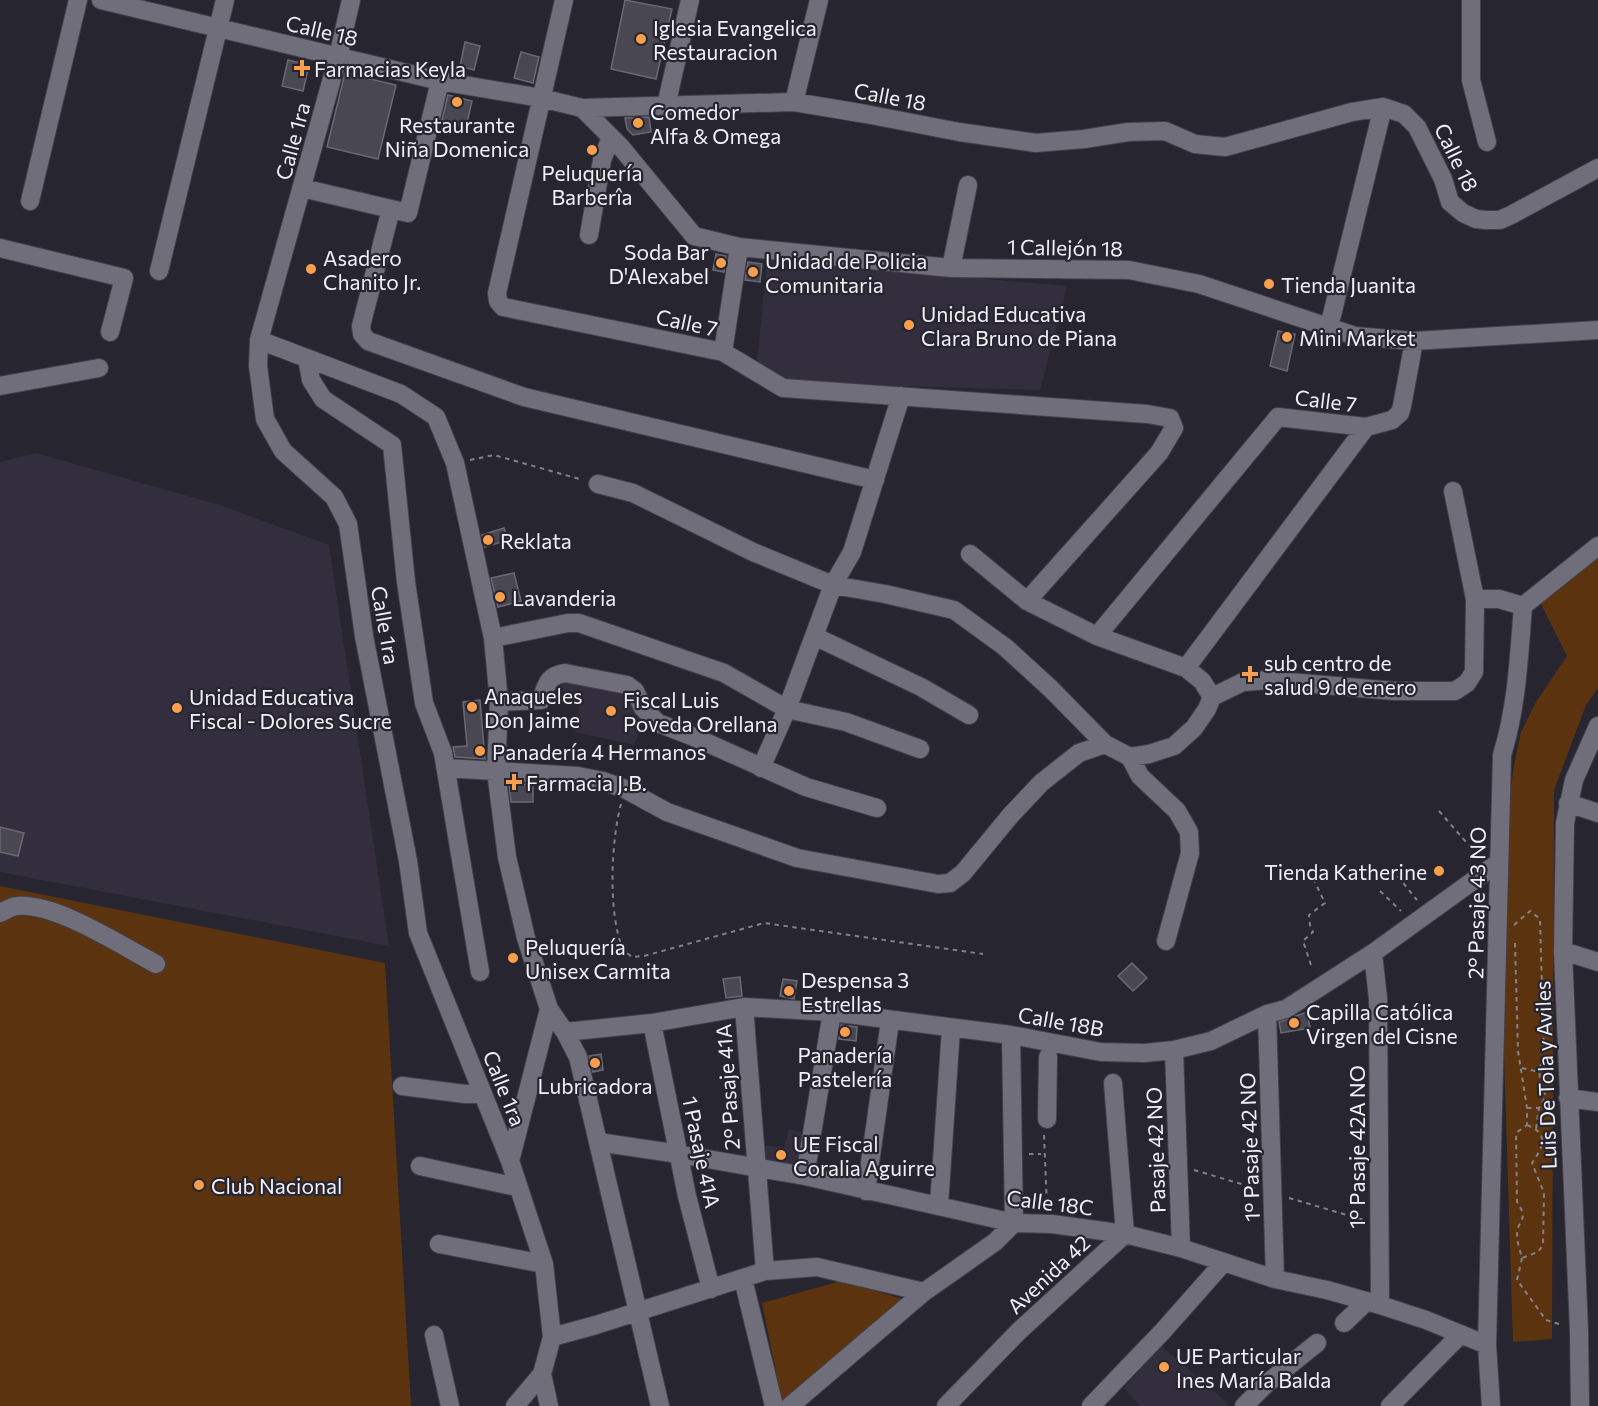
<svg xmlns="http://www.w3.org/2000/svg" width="1598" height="1406" font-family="Commissioner,sans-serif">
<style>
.built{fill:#322e3e}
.green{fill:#5b340f}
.building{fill:#494752;stroke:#6a6874;stroke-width:1.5}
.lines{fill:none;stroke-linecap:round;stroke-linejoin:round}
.minor-casing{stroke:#424049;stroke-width:20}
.path{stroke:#828089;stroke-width:2;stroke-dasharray:4.5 4.5;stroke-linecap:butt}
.minor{stroke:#716e7b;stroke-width:18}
.poi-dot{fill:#fa9f4e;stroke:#272530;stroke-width:2}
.labels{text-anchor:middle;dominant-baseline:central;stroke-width:4.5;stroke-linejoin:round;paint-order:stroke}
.poi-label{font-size:21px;fill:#f2f0f8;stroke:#272530;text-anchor:start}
.street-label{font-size:21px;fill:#f2f0f8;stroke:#272530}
</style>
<rect width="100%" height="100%" fill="#272530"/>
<!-- built -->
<path class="built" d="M767,260l300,26 -27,104 -253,-7 -30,-20z
M36,453l184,52 109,40 60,401 -389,-74v-410z
M555,676l72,10 20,30 -13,29 -59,-13 4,-26 -27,-4z
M789,1129l18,5 -7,36 -40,-7v-18l24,2z
M1161,1346l68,58 -2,2h-87l-16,-18z"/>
<!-- green -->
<path class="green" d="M1598,554v134l-12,17 -32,85 -2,549 -39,3 -10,-321 6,-219 5,-37 7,-33 15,-30 31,-46 -27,-54z
M0,886l385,77 26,443h-411z
M841,1281l62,18 -115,104 -6,-2 -20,-98z"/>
<!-- building -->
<path class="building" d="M625,0l47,9 -16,70 -45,-10z
M465,42l15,4 -6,24 -14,-4z
M521,52l18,5 -6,26 -19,-5z
M288,60l21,5 -6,26 -21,-5z
M345,73l51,12 -18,74 -51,-12z
M448,95l24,6 -6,26 -24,-7z
M649,117l2,15 -18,3 -6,-6 -2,-11z
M716,254l10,2 -2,16 -11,-2z
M748,262l14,2 -2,18 -15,-2z
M1278,331l17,3 -8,37 -17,-5z
M504,528l4,12 -23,7 -3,-12z
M514,573l7,28 -23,6 -7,-29z
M480,700l5,59 -30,-2 -2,-10 14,-1 -4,-44z
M509,783l24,2v17h-22z
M0,827l24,6 -6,23 -18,-4z
M1132,963l15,15 -14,13 -15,-15z
M740,977l2,19 -16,2 -3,-19z
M783,979l14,2 -3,18 -14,-3z
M1307,1012l3,16 -29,5 -2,-11z
M841,1025l16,2 -1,14 -17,-2z
M601,1054l2,16 -10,2 -4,-16z"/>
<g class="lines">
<defs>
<path id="minor" d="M101,0l339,81 101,17 41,10 212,-6 72,12 93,18 77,11 48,-4 44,-7 37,-1 30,13 30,3 127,-35 31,-5 21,7 13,13 26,52 7,23 13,11 13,6 10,1h14l11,-5 87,-47
M351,0l-13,57 -79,283 -1,26 7,53 18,32 51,46 14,27 16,112 44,225 10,72 92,228 34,103 8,73 -10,37 -27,32
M564,0l-67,293 1,8 5,6 220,45 60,36 364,26 23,4 4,10 -15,25 -132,148
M1471,0v80l16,62
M794,102l25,-102
M666,106l24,-106
M582,108l38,38 74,90 45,11 212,21 178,2 70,14 156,52 59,5 184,-11
M302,188l106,25 32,-132
M30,201l48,-201
M391,209l-30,117 1,8 6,7 156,56 351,83
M589,235l13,-75 9,-23
M0,248l124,30 -14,54
M951,268l17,-83
M159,271l66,-271
M1329,327l54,-220
M259,340l142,54 35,23 19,46 38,175 6,64 -3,69 11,86 19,81 23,71 16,23 13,25 82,349
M723,352l16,-105
M307,358l4,22 12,19 69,46 14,137 18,121 19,50 37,219
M0,386l99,-18
M598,484l35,9 120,59 80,33 52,9 69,16 51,37 46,42 54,55 25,13 19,-3 25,-8 20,-18 13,-19 5,-12 31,-15 25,-2 126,11h61l12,-8 7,-11 1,-73h24l24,7
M1453,491l22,108
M970,554l57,47 70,35 89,32 16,13 10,16
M814,636l107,51 48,28
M1097,636l181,-219 88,10 26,-7 8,-7 2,-7 12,-65
M493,638l75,-15h11l145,50 63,36 59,13 74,27
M1186,668l180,-241
M499,702l42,-2c6,-16 6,-24 24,-27l62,12 8,6 8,17 15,15 36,14 112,50 71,21
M1130,757l10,19 37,35 12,21 1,21 -24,88
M446,768l132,8 25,5 22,8 42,23 130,46 141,26 12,-1 13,-10 47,-57 31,-33 38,-30 26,-9
M761,768l26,-59 46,-124 19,-33 49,-156
M1568,803l30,10
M0,913c5,-2 12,-7 17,-7 40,-3 103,39 139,58
M1563,951l35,11
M1373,953l5,46 2,306
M744,1007l21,264
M1267,1014l8,265
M652,1023l35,173 24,93
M565,1032l87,-9 92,-16 88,5 179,23 90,17 44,1 29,-3 37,-9 56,-27 19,-5 87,-56 126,-91
M1011,1035l3,188
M1174,1050l7,198
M402,1086l63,8h18
M1568,1098l30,4
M1047,1119l1,-62
M598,1142l81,12 126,22 209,47 38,1 73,10 56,14 94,31 52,11 53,15 46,15 61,25
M510,1161l39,-152
M420,1166l97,21
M805,1176l27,-164
M866,1191l24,-170
M939,1205l12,-176
M439,1244l105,20
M743,1279l31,127
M1344,1323l23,-22
M434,1335l16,71
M552,1337l44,-12 169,-54 52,-4 107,25 71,-50 19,-19
M542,1374l7,32
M790,1406l134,-114
M946,1406l73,-75 106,-97 -12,-151
M1091,1406l72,-75 61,-69
M1244,1406l21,-21 52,-42
M1390,1406l71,-72
M1491,1406l-4,-61 15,-590c15,-48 17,-99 21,-149l75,-60
M1580,1406l-1,-75 -16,-380 2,-128 9,-43 24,-54"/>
</defs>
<!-- minor casing -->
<use href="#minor" class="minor-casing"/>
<!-- path -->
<path class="path" d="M470,460l24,-5 89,25
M621,804c-10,37 -13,107 1,143 2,4 6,7 10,10l12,-1 120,-33 219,31
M1439,811l41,47
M1392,869l25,31
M1380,891l21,20
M1514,925l16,-14 10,8 4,137c-7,16 -5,25 2,40l-7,12 -3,21
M1515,943l3,108 9,57v17
M1311,965l-8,-24 10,-9 -3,-7 -1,-10 16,-12 -13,-27
M1522,1068l18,4
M1527,1108h12
M1527,1125c23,9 16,22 5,38l12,30 -1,52 -5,7 -16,6c-2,-7 -5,-16 -5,-24 0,-14 13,-13 0,-32l-1,-69z
M1044,1135l3,72
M1029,1154h12
M1194,1170l61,18
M1289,1198l75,22
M1522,1258l-5,22 29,40 16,5"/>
<!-- minor -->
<use href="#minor" class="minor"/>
</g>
<!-- markers -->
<g class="poi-dot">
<circle cx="641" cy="39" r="6"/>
<path d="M299 59h6v6h6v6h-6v6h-6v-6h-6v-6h6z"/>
<circle cx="457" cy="102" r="6"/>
<circle cx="638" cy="123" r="6"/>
<circle cx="592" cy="150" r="6"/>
<circle cx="721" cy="263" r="6"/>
<circle cx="311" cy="269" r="6"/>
<circle cx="753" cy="272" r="6"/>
<circle cx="1269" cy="284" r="6"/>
<circle cx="909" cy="325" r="6"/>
<circle cx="1287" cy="337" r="6"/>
<circle cx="488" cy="540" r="6"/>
<circle cx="500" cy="597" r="6"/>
<path d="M1247 665h6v6h6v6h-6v6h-6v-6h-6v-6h6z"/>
<circle cx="472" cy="707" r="6"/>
<circle cx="177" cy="708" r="6"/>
<circle cx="611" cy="711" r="6"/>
<circle cx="480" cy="751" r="6"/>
<path d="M511 773h6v6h6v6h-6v6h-6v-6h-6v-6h6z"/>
<circle cx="1439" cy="871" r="6"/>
<circle cx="513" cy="958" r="6"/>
<circle cx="789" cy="991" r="6"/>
<circle cx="1294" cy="1023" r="6"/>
<circle cx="845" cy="1032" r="6"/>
<circle cx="595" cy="1063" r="6"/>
<circle cx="781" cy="1155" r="6"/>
<circle cx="199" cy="1185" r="6"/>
<circle cx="1164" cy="1367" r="6"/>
</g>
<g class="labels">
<!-- poi labels -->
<g class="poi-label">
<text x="653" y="27">Iglesia Evangelica<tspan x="653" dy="24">Restauracion</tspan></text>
<text x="314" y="68">Farmacias Keyla</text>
<text x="650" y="111">Comedor<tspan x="650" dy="24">Alfa &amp; Omega</tspan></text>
<text x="457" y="124" text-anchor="middle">Restaurante<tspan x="457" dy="24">Niña Domenica</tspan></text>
<text x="592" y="172" text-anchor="middle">Peluquería<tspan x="592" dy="24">Barberîa</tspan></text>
<text x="709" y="251" text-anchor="end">Soda Bar<tspan x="709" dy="24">D'Alexabel</tspan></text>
<text x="323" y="257">Asadero<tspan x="323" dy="24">Chanito Jr.</tspan></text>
<text x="765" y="260">Unidad de Policia<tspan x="765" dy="24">Comunitaria</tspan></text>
<text x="1281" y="284">Tienda Juanita</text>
<text x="921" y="313">Unidad Educativa<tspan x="921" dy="24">Clara Bruno de Piana</tspan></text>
<text x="1299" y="337">Mini Market</text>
<text x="500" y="540">Reklata</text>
<text x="512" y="597">Lavanderia</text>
<text x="1264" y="662">sub centro de<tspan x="1264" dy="24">salud 9 de enero</tspan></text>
<text x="484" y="695">Anaqueles<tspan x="484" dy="24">Don Jaime</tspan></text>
<text x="189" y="696">Unidad Educativa<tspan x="189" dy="24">Fiscal - Dolores Sucre</tspan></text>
<text x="623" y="699">Fiscal Luis<tspan x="623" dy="24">Poveda Orellana</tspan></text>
<text x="492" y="751">Panadería 4 Hermanos</text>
<text x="526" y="782">Farmacia J.B.</text>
<text x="1427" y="871" text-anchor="end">Tienda Katherine</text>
<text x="525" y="946">Peluquería<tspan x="525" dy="24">Unisex Carmita</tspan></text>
<text x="801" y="979">Despensa 3<tspan x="801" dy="24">Estrellas</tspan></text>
<text x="1306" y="1011">Capilla Católica<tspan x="1306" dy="24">Virgen del Cisne</tspan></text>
<text x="845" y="1054" text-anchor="middle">Panadería<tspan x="845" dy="24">Pastelería</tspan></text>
<text x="595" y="1085" text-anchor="middle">Lubricadora</text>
<text x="793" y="1143">UE Fiscal<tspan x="793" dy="24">Coralia Aguirre</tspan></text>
<text x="211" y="1185">Club Nacional</text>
<text x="1176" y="1355">UE Particular<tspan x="1176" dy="24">Ines María Balda</tspan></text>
</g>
<!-- street labels -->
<g class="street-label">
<text transform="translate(322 30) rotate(13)">Calle 18</text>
<text transform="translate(890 96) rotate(11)">Calle 18</text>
<text transform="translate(292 141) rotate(-75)">Calle 1ra</text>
<text transform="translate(1457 157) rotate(64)">Calle 18</text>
<text transform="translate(1065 247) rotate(1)">1 Callejón 18</text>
<text transform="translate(687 322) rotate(12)">Calle 7</text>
<text transform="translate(1326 400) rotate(7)">Calle 7</text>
<text transform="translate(386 625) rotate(80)">Calle 1ra</text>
<text transform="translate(1476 903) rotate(-89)">2° Pasaje 43 NO</text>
<text transform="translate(1061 1021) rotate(10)">Calle 18B</text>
<text transform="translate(1545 1075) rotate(-92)">Luis De Tola y Aviles</text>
<text transform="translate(727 1087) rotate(-94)">2° Pasaje 41A</text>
<text transform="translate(505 1088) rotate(68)">Calle 1ra</text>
<text transform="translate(1249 1147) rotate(-92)">1° Pasaje 42 NO</text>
<text transform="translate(1356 1147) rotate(-90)">1° Pasaje 42A NO</text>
<text transform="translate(1155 1150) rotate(-92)">Pasaje 42 NO</text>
<text transform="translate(702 1152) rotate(78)">1 Pasaje 41A</text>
<text transform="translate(1050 1202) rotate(7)">Calle 18C</text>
<text transform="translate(1048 1274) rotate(-43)">Avenida 42</text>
</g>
</g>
</svg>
